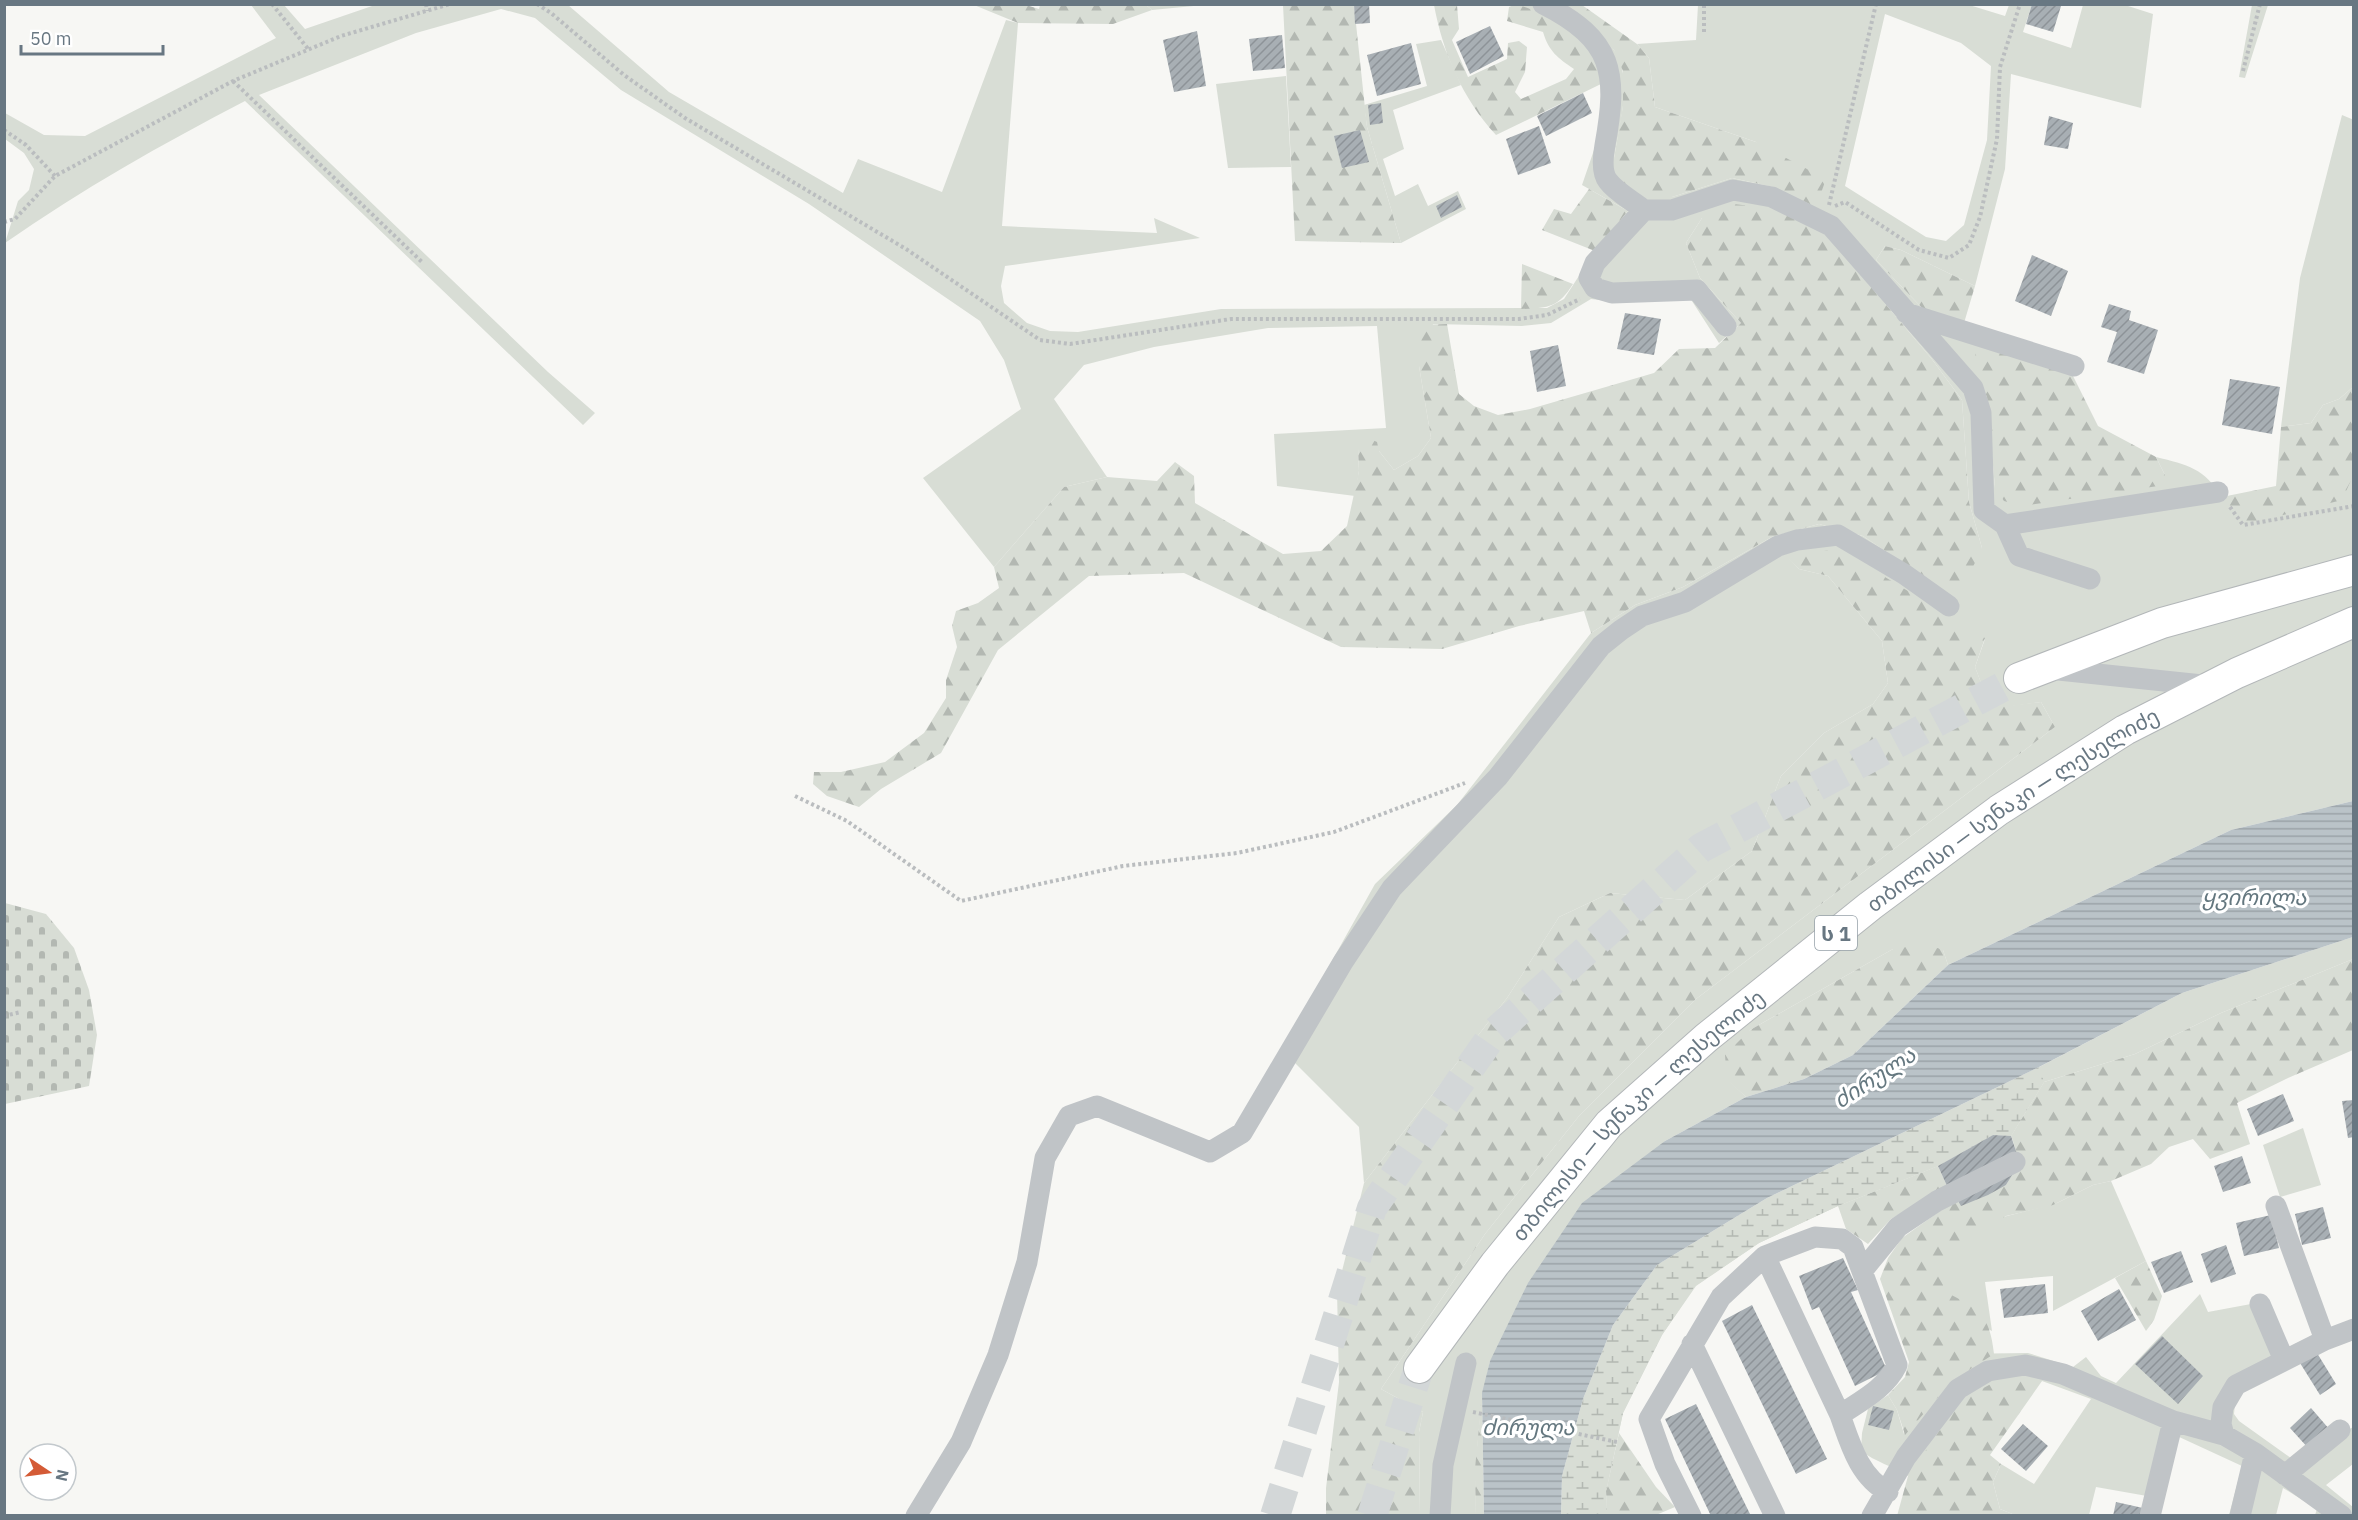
<svg xmlns="http://www.w3.org/2000/svg" width="2358" height="1520" font-family="'IBM Plex Sans','Noto Sans Georgian',sans-serif">
<style>
.green{fill:#d8ddd5;fill-rule:evenodd}
.forest{fill:url(#forest-firs)}
.wetland{fill:url(#wetland-marsh)}
.cemetery{fill:url(#cemetery-stones)}
.water{fill:url(#water-rules)}
.building{fill:url(#building-hatch)}
.lines{fill:none;stroke-linecap:round;stroke-linejoin:round}
.highway-tunnel{stroke:#d3d7d8;stroke-width:30;stroke-dasharray:30 15;stroke-linecap:butt}
.highway-casing{stroke:#b3b7b9;stroke-width:32}
.path{stroke:#babdbf;stroke-width:4;stroke-dasharray:3 3;stroke-linecap:butt}
.minor{stroke:#c0c4c7;stroke-width:21}
.highway{stroke:#fff;stroke-width:30}
.labels{text-anchor:middle;dominant-baseline:central;stroke-width:6;stroke-linejoin:round;paint-order:stroke}
.shield{fill:#fff;stroke:#95a0a8;stroke-width:1.5}
.shield-label{font-size:20px;font-weight:bold;fill:#687782}
.street-label{font-size:21px;fill:#687782;stroke:#fff}
.water-label{font-size:22px;font-style:italic;fill:#64777f;stroke:#fff}
</style>
<defs>
<pattern id="forest-firs" width="22" height="20" patternUnits="userSpaceOnUse" patternTransform="scale(1.5)"><rect width="22" height="20" fill="#d8ddd5"/><path d="M5 1l3.5 6h-7zM16 11l3.5 6h-7z" fill="#b3b8b2"/></pattern>
<pattern id="wetland-marsh" width="20" height="14" patternUnits="userSpaceOnUse" patternTransform="scale(1.5)"><rect width="20" height="14" fill="#d8ddd5"/><path d="M1 5h8M5 5V1M11 12h8M15 12V8" fill="none" stroke="#b3b8b2"/></pattern>
<pattern id="cemetery-stones" width="16" height="16" patternUnits="userSpaceOnUse" patternTransform="scale(1.5)"><rect width="16" height="16" fill="#d8ddd5"/><path d="M2 7V4a2 2 0 0 1 4 0v3zM10 15v-3a2 2 0 0 1 4 0v3z" fill="#b3b8b2"/></pattern>
<pattern id="water-rules" width="6" height="5" patternUnits="userSpaceOnUse" patternTransform="scale(1.5)"><rect width="6" height="5" fill="#bac3c8"/><path d="M0 2.5h6" fill="none" stroke="#9ba3a8"/></pattern>
<pattern id="building-hatch" width="6" height="6" patternUnits="userSpaceOnUse" patternTransform="scale(1.5)"><rect width="6" height="6" fill="#a8afb4"/><path d="M-1 1l2-2M0 6l6-6M5 7l2-2" fill="none" stroke="#8d9398"/></pattern>
</defs>
<rect width="100%" height="100%" fill="#f7f7f4"/>
<!-- green -->
<path class="green" d="M1966,4l39,12 4,-11 23,-1 -9,28 48,16 12,-43h42l28,9 -12,94 -130,-34 -6,95 -30,117 -74,-36 -16,-4 -9,14 49,51 151,49 -102,10 13,27 8,91 170,-13 -9,-18c32,8 48,11 66,40l128,-18 3,-3v325l-122,29 -283,135 -5,-15 -50,-1 -143,81 -23,49 19,18 -81,44 -175,220c-12,51 -15,102 -14,154h-56l-1,-83 4,-20 -42,-23 104,-155 94,-118 117,-117 359,-272 -14,-25 -50,7 -16,-42 10,-28 -199,-83 13,13 29,7 54,65 6,42 -15,21 -49,29 -43,43 -29,75 -67,49 -75,-7 -51,24 -52,81 -143,185 -5,-56 -77,-77 93,-166 82,-79 134,-172 44,-28 48,-18 89,-50 47,-13 44,12 51,34 68,-22 -13,-46 -7,-102 -31,-42 -108,-128 -121,-12 -16,25 14,35 41,45 -22,20 -29,-45 -73,4 -26,-3 -40,24 -29,3 -89,-2 -14,42 12,72 -13,18 -24,14 -15,-19 -21,-2 1,22 -4,25 -78,-10 -3,-52 112,-6 -9,-102 -109,2 -114,19 -70,18 -30,34 53,78 -43,10 -70,80 -71,-89 98,-69 -17,-49 -24,-39 -171,-117 -188,-114 -86,-72 -34,-9 -85,24 -157,62 289,277 47,41 -12,12 -338,-324c-83,43 -164,89 -240,142l13,-42 11,-11 5,-21 -10,-16 -19,-14v-26l39,22 41,1 191,-98 -25,-33h33l21,24 70,-24h193l101,87 174,101 15,-34 84,33 64,-172 12,3 -16,203 155,7 -3,-15 46,20 -195,28 -4,20 3,17 23,20 23,8 28,1 143,-23 326,-1 17,-9 31,-48 33,-40 -46,-26 13,-38 9,-43 -3,-20 -44,-66 -41,-13h51c15,14 35,28 47,45 20,28 5,76 0,108l58,39 60,-19 41,9 -17,-45 -101,-35 -6,-49 -12,-14 59,-4 2,-35zM1885,14l76,29 30,23 -4,74 -23,85 -18,16 -20,-4 -81,-51z
M1146,5h58l-52,5z
M2252,5h16l-23,73 -6,-1z
M1441,40l20,45 -68,25 11,39 -21,10 12,37 23,-12 10,22 30,-15 8,18 -65,34 -34,-116 -3,-22 63,-19 -11,-42z
M1286,76l5,91 -63,1 -12,-84z
M2342,115l12,5 -1,267 -14,12 -16,6 -12,18 -30,4 19,-149z
M2353,937v22l-132,54 -86,41 -91,28 -33,54 -18,-1 -55,31 -100,40 -79,37 -63,43 -34,49 -39,78 -17,78 1,24 -46,1 96,-251 525,-272z
M2303,1128l18,57 -41,12 49,131 24,-9v21l-36,13 -76,40 -6,10 -1,11 5,7 56,40 58,-34v37l-27,21 27,22v8h-38l2,-6 -34,-21 -7,27h-47l13,-49 -65,-30 -30,60 -51,-9 -7,28h-74l-15,-6 -7,-27 8,-18 33,20 57,-85 -49,-18 -42,18 -92,77c-16,-10 -32,-14 -47,-25l1,-18 6,-24 20,-14 9,15 7,24 48,-80 76,-1 45,14 13,-10 15,19 15,7 84,-89 8,18 43,-8 36,44 30,-15 -50,-133 13,-3 -17,-52z
M2111,1181l35,80 -93,50v-35l-68,6 7,49 -24,-12 -52,-41 18,-43 123,-32 36,-18z"/>
<!-- forest -->
<path class="forest" d="M1516,4l40,14 21,16 25,33 -1,17 -105,51c-34,-37 -53,-82 -62,-130h23l2,24 -7,11 16,37 39,-18 1,-16 11,-2 8,6 -2,25 -10,20 6,7 45,-20 8,-10c-16,-11 -25,-17 -31,-37l-36,-11 2,-14z
M1040,5h106l6,5 -39,14 -95,-1 -44,-18h52l13,4z
M1283,5h71l13,122 34,116 -106,-2z
M1567,5h15l55,39 12,14 6,49 101,35 70,37 -10,28 -43,-20 -41,-9 -60,19 -22,3 -31,-21 -5,-21 9,-52v-35l-9,-21z
M1589,189l39,22 -33,40 -53,-21 12,-21 17,5z
M1725,203l43,5 55,22 108,128 31,42 7,102 13,46 -25,52 -94,-64 -44,-12 -47,13 -89,50 -48,18 -44,28 -7,-22 -65,15 -77,23 -101,-2 -157,-74 -95,3 -91,74 -57,103 -60,36 -22,18 -32,-11 -14,-12 1,-12h27l44,-10 39,-29 22,-35v-18l11,-33 -5,-21 4,-15 22,-8 21,-15 -5,-21 70,-80 43,-10 50,4 18,-19 19,14 1,27 88,51 38,-3 26,-25 12,-55 -1,-22 10,-11 9,4 2,9 15,19 24,-14 13,-18 -12,-72 -1,-41 29,-1 12,70 15,12 24,9 32,-6 124,-36 25,-24 36,-1 26,-25 -41,-45 -14,-35 16,-25z
M1885,246l16,4 74,36 -11,37 -39,-12 -49,-51z
M1522,264l51,20c-15,24 -25,24 -52,25z
M1989,346l83,28 26,52 58,31 9,18 -7,11 -136,20 -18,-5 -9,-13 -8,-91 -14,-27 3,-19z
M2353,387v89l-11,24 -99,25 -21,-28 54,-11 5,-59 30,-4 12,-18 16,-6z
M1839,549l146,89 -10,29 16,41 50,-6 14,25 -359,272 -117,117 -94,118 -104,155 42,23 -4,20 1,83 -94,1v-28l13,-106 -2,-91 27,-108 143,-185 52,-81 51,-24 75,7 67,-49 29,-75 43,-43 49,-29 15,-21 -6,-42 -54,-65 -29,-7 -14,-13z
M1926,944l17,6 5,15 -95,90 -49,24 -58,18 -19,-17 -2,-25 25,-25 143,-81z
M2353,959v91l-65,28 -51,25 13,41 -40,15 -17,-20 -24,8 -18,17 -40,17 -18,4 -40,20 -47,11 -37,20 -23,17 -5,19 3,19c34,18 46,23 50,63l-41,26 -48,55 -8,-25 -9,-15 17,-18 4,-15 -29,-83 8,-21 14,-20 55,-39 49,-14c11,-17 13,-31 5,-49l33,-54 91,-28 86,-41z
M1938,1166l9,20 -56,33 -23,25 -22,-15 -8,-23z
M2146,1261l16,35 -8,24 -8,11 -31,-53z
M2018,1378l24,3 -52,74 11,9 -8,18 7,27 15,6 -118,1 11,-40 45,-65 14,-14 22,-12z
M1482,1393l2,122 -8,1 -1,-47z
M1619,1433l37,54 19,20 -19,8 -49,1 -1,-25z"/>
<!-- wetland -->
<path class="wetland" d="M2039,1067l5,15 -33,54 -18,-1 -55,31 -100,40 -79,37 -64,43 -33,49 -39,78 -17,78 1,24 -46,1 1,-40 21,-77 30,-74 44,-60 110,-67z"/>
<!-- cemetery -->
<path class="cemetery" d="M5,903l41,11 28,34 15,42 8,45 -8,51 -84,18z"/>
<!-- water -->
<path class="water" d="M2353,801v136l-171,56 -143,74 -272,131 -110,67 -44,60 -30,74 -21,77 -1,39h-77l-2,-122 8,-32 38,-78 54,-80 83,-62 81,-44 58,-18 49,-24 95,-90 283,-135z"/>
<!-- building -->
<path class="building" d="M1354,4h15l1,19 -15,1z
M2032,4l29,2 -8,26 -27,-8z
M1490,26l14,30 -34,18 -14,-32z
M1197,31l9,55 -32,6 -11,-52z
M1282,35l3,33 -32,3 -4,-32z
M1411,43l10,41 -44,12 -10,-41z
M1583,93l9,20 -46,23 -9,-20z
M1381,103l2,20 -13,2 -2,-20z
M2049,116l24,7 -5,26 -24,-4z
M1539,126l12,37 -33,12 -12,-36z
M1360,130l9,32 -27,6 -8,-32z
M1457,195l5,12 -21,11 -5,-12z
M2032,255l36,16 -17,45 -36,-15z
M2109,304l22,7 -2,9 29,10 -14,44 -37,-12 10,-30 -16,-5z
M1625,313l36,6 -7,36 -37,-6z
M1558,345l8,41 -29,6 -7,-41z
M2230,379l50,8 -8,47 -50,-9z
M2283,1094l11,27 -36,15 -11,-27z
M2354,1100v37l-6,1 -6,-37z
M1993,1135l18,1 6,18 -70,32 -9,-20z
M2242,1156l9,27 -28,9 -9,-26z
M2014,1172l-8,13 -18,10 -27,11 -4,-7z
M2323,1207l8,31 -29,7 -7,-31z
M2271,1215l8,33 -35,8 -8,-33z
M2226,1245l10,29 -25,9 -10,-29z
M2181,1251l12,31 -29,11 -13,-31z
M1843,1258l15,32 -7,2 36,78 -32,16 -36,-79 -7,3 -13,-34z
M2045,1284l3,29 -44,5 -4,-29z
M2119,1289l17,31 -38,21 -17,-30z
M1752,1305l75,154 -31,15 -74,-153z
M2162,1336l41,40 -25,28 -43,-40z
M2317,1353l19,31 -16,11 -20,-32z
M1696,1404l55,112h-40l-46,-97z
M1873,1406l21,5 -5,19 -21,-5z
M2311,1408l19,22 -21,19 -19,-21z
M2023,1424l25,22 -22,25 -25,-22z
M2116,1502l27,6 -2,8h-28z"/>
<g class="lines">
<!-- highway-tunnel -->
<path class="highway-tunnel" d="M1275,1516l97,-308 122,-175 207,-185 318,-170
M1372,1516l47,-148"/>
<defs>
<g id="highway">
<path d="M2019,678l143,-55 192,-53"/>
<path id="s1" d="M1419,1368l76,-104 114,-140 97,-86 164,-132 129,-96 126,-80 112,-57 117,-51"/>
</g>
</defs>
<!-- highway casing -->
<use href="#highway" class="highway-casing"/>
<!-- path -->
<path class="path" d="M272,4l37,46
M426,4l1,7
M537,4l14,9 73,62 61,43 221,131 134,91 30,4 161,-25h288l28,-4 33,-16
M1704,32v-28
M2243,71l17,-67
M233,81l190,182
M4,130l22,15 29,31
M1829,205l47,-201
M1835,206l10,-4 74,48 30,8 20,-13 11,-28 17,-78 3,-72 20,-63
M4,222l11,-3 40,-43 178,-95 108,-45 109,-32
M2230,507l13,18 111,-19
M795,796l52,25 114,80 162,-35 114,-13 97,-21 131,-49
M4,1016l17,-4
M1473,1412l144,30"/>
<!-- minor -->
<path class="minor" d="M1543,4c71,36 75,69 62,141 -2,11 -4,27 3,36 8,11 25,20 36,29
M1906,313l168,53
M1726,326l-29,-36 -85,3 -17,-5 -6,-10 6,-15 49,-53h28l61,-20 39,7 59,29 142,162 8,25 3,97 21,15 14,31 71,23
M2005,525l213,-33
M2049,669l163,17
M2276,1206l49,134
M1765,1256l75,159
M1863,1270l35,-43 39,-26 78,-39
M2260,1304l24,56
M1692,1344l83,172
M2224,1435l-3,-11 2,-17 13,-22 89,-45 29,-11
M2285,1475l55,-45
M916,1516l45,-74 37,-87 29,-93 18,-104 24,-42 28,-10 113,46 32,-19 101,-171 49,-74 106,-111 103,-131 20,-16 21,-14 43,-14 93,-56 19,-6 41,-5 66,39 45,32
M1440,1516l3,-51 23,-102
M1691,1516l-26,-52 -16,-45 72,-122 44,-41 50,-19 27,2 11,8 44,118c-12,24 -35,35 -57,50 10,28 19,62 48,77
M1872,1516l34,-59 52,-68 30,-18 37,-6 38,9 110,47 51,14 31,18 87,63
M2150,1516l23,-95
M2240,1516l15,-63"/>
<!-- highway -->
<use href="#highway" class="highway"/>
</g>
<g class="labels">
<!-- shield labels -->
<rect class="shield" x="1815" y="916" width="42" height="34" rx="4.5"/>
<g class="shield-label">
<text x="1836" y="933">ს 1</text>
</g>
<!-- street labels -->
<g class="street-label">
<text stroke="none"><textPath href="#s1" startOffset="822">თბილისი — სენაკი — ლესელიძე</textPath></text>
<text stroke="none"><textPath href="#s1" startOffset="336">თბილისი — სენაკი — ლესელიძე</textPath></text>
</g>
<!-- water labels -->
<g class="water-label">
<text x="2254" y="896">ყვირილა</text>
<text transform="translate(1874 1077) rotate(-33)">ძირულა</text>
<text x="1528" y="1426">ძირულა</text>
</g>
</g>
<!-- border -->
<rect width="2358" height="1520" fill="none" stroke="#687782" stroke-width="12"/>
<!-- north arrow -->
<g transform="translate(48 1472) rotate(103)"><circle r="28" fill="#ffffff" stroke="#c3c9cd" stroke-width="1.5"/>
<path d="M0-4.5L10 22L0 15L-10 22Z" fill="#d45b36"/>
<text y="-9" font-size="16" font-weight="bold" text-anchor="middle" fill="#687782">N</text>
</g>
<!-- scale -->
<path d="M21 45v9h142v-9" fill="none" stroke="#687782" stroke-width="3"/>
<text x="30" y="45" font-size="18" fill="#687782" stroke="#ffffff" stroke-width="4.5" paint-order="stroke">50 m</text>
</svg>
